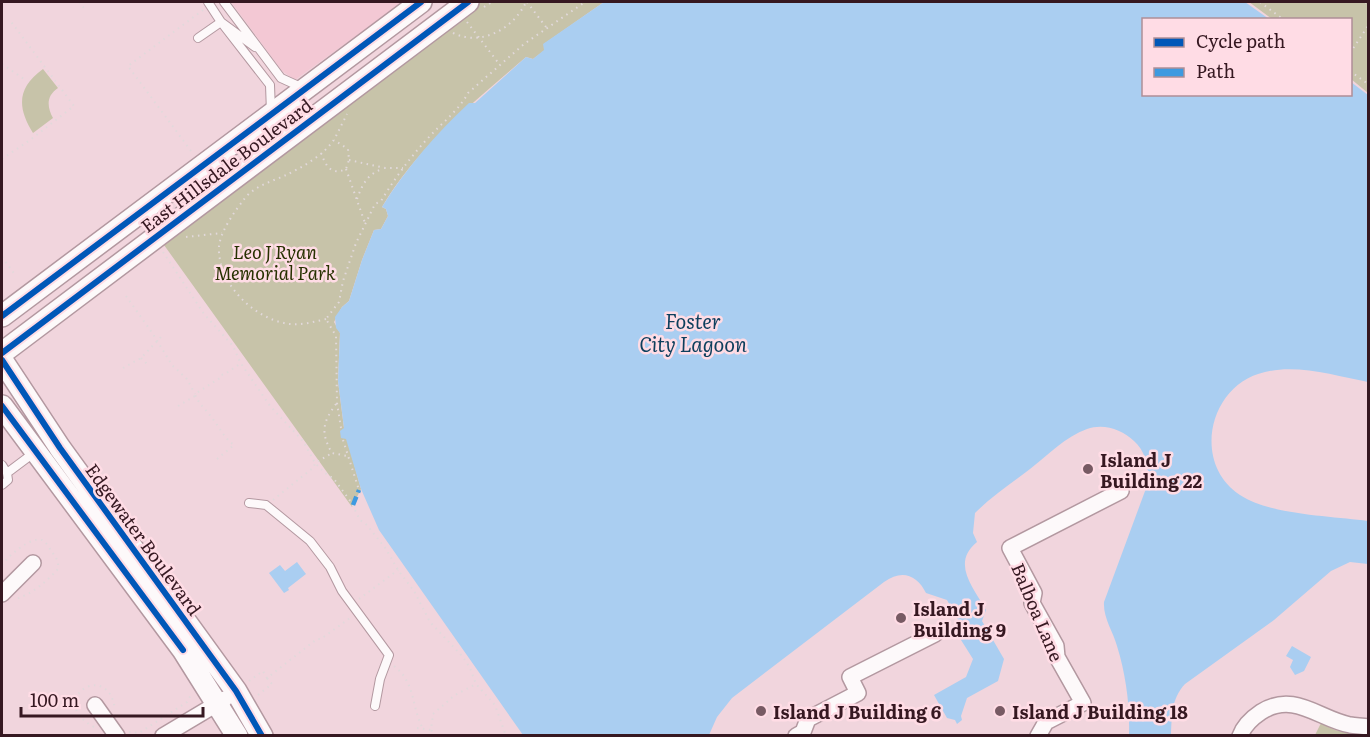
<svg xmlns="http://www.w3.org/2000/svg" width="1370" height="737" font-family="Literata,serif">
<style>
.built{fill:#f3c8d4}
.green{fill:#c7c3a9}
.water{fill:#aacef1}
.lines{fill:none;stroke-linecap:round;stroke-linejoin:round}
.lane-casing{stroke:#b398a0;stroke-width:10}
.street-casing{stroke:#b398a0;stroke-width:18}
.secondary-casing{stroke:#b398a0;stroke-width:24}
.path{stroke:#e2d9db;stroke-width:2;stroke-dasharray:1.5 4.5;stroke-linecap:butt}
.lane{stroke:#fdf9fa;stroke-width:8}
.street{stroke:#fdf9fa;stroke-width:15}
.secondary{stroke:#fdf9fa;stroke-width:21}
.quiet{stroke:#3e9ae0;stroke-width:4.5;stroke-dasharray:9 4.5;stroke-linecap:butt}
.cycleway-casing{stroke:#ffdce5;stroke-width:10}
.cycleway{stroke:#0057b8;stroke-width:6}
.poi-dot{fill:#775a63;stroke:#ffdce5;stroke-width:2}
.labels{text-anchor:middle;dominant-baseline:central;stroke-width:5;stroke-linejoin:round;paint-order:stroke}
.street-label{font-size:18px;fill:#361821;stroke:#ffdce5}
.park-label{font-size:18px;font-style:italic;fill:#273100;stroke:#ffdce5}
.poi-label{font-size:18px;font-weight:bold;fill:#361821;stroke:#ffdce5;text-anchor:start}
.water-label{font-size:20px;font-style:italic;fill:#0d3f5d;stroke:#ffdce5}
</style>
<rect width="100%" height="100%" fill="#f1d5dd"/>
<!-- built -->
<path class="built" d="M231,2h172l-108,78 -13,-9z"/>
<!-- green -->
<path class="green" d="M481,2h123l-60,42 1,6 -12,9 -7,-2c-54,47 -107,88 -144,150l4,2 2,7 -7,13 -7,1 -12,30 -13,41 -7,6 -8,15 6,11 -2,48 6,47 17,61 -9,18 -188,-262z
M1249,2h119v91l-17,-14 -1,-59 -78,-1z
M43,69l15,19c-12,8 -11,19 -5,30l-20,15c-16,-26 -16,-45 10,-64z
M1321,723l14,7 21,5h-41z"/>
<!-- water -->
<path class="water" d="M604,2h641l24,17 -125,1v74h206l1,-12 17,13v287c-32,-6 -70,-18 -103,-10 -56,12 -74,91 -25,123 30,20 92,21 128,26v43l-18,-2 -19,9 -57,49 -89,64c-14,15 -13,32 -14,51h-42c1,-29 -3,-60 -12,-89 -4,-15 -14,-28 -13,-44l44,-119c1,-16 -2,-31 -14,-42 -12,-12 -31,-18 -47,-12 -21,7 -40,27 -57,40 -18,14 -38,27 -55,44l-2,20 4,9c-26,21 -4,45 9,68l-4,11 22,38 -6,22 -31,17 -6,18 1,4 -5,4 -2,-4 -8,-2 -13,-23 32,-18 7,-18 -12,-19 3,-9 -17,-31 -21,-7c-9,-18 -24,-24 -42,-11l-152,116 -15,19 -8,18h-186l-144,-205 -18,-41 -15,-50 -5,-1 -1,-7 4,-3 -6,-47 2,-48 -4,-5 -1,-11 7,-10 7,-6 13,-41 12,-30 7,-1 7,-13 -2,-7 -4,-2c24,-39 54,-73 87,-104h6l51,-46 7,2 11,-9 -1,-6z
M297,562l9,12 -18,14 1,2 -5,3 -15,-20 11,-8 5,6z
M1292,646l19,11 -7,14 -9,4 -5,-8 3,-7 -7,-4z"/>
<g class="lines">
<defs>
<path id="lane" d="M208,2l13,20 49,63 1,27
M224,2l57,76 22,10
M198,38l23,-16 34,25
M2,465l5,8 1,7 -6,5
M7,473l28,-21
M249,503l17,2 44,36 20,26 12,24 47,64 -9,24 -5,27"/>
<path id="street" d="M2,594l31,-31
M95,705l22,31
M163,736l62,-37
M796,736l7,-4 5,-13 50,-26 -8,-16 85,-43
M1038,736l8,-14 37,-19 -26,-46 -1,-11 -24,-43 2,-10 -24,-45 111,-57
M1240,736c4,-11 12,-18 21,-24 33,-21 58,7 89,13 6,1 12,1 18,2"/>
<path id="secondary" d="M2,316l419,-314
M2,353l466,-351
M2,360l58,88 176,243 26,45
M2,406l181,244 54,86"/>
</defs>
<!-- lane casing -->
<use href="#lane" class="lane-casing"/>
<!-- street casing -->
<use href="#street" class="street-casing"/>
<!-- secondary casing -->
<use href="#secondary" class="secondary-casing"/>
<!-- path -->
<path class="path" d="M79,2l5,6
M527,2l19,25
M1260,2l24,18
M1365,2l3,2
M484,7l8,-5
M467,22l33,43
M453,33c29,14 61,-5 73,-31
M1350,53l18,-27
M2,64l22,15
M1350,71l18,13
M191,151l-63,-85 75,-56
M321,153c5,13 10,23 25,16l3,-9 -1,-11 -14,-9
M2,159l28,-19 44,-34 -65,-87
M349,160l36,8h18
M346,169l19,54
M357,199c5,-14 11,-26 26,-30
M186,237l36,-4
M163,252l41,62 29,32 7,16 30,44 33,35 12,22 10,10 9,6 17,23 9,18 7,5 19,24 12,21 16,21 16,31 33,35 7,11 6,16 19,21 11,31
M2,257l14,19
M126,296l27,38 19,31 15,14 8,15
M326,319c-12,3 -24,6 -36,5 -36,-4 -73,-41 -71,-78 2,-16 16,-35 26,-48 10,-12 25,-16 39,-22 17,-8 41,-21 51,-38 4,-8 8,-16 12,-24
M141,358l7,7
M123,368l18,-10 21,-22
M336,404c-13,18 -16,28 -4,49l15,3
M178,406l17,-10
M341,428l-4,-25 -1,-67 -10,-17 13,-17 4,-21 13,-38 19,-39 6,-3c14,-23 30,-45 49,-65 13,-14 29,-26 38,-43l56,-49 61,-42
M343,440l16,50
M217,459l17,-14c-10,-7 -14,-17 -22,-27 -6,-9 -13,-13 -17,-24l25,-16 1,-3 4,-1 16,-11
M273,500l41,-33 1,-4 17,-10
M2,565c5,-8 29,-29 40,-25 4,2 7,7 9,11 5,6 8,10 7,18 -11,12 -26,25 -42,30
M359,599l39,-29
M394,666c22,17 17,40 29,63
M249,681l14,-10 4,7 50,-39h4l29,-21
M258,695l14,-11 -5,-6
M94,727c-50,-27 15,-69 21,-17
M417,728l14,2
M129,732l10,1 48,-31 4,-7
M436,736l-5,-6 2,-16 22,-19 21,-11"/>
<!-- lane -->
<use href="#lane" class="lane"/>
<!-- street -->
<use href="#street" class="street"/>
<!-- secondary -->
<use href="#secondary" class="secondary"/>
<!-- quiet -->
<path class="quiet" d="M353,505l6,-15"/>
<defs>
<path id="cycleway" d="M2,316l419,-314
M2,353l466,-351
M2,360l58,88 176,243 26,45
M2,406l181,244"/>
</defs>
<!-- cycleway casing -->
<use href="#cycleway" class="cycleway-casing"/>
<!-- cycleway -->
<use href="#cycleway" class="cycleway"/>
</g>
<!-- markers -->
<g class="poi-dot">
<circle cx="1088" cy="469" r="6"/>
<circle cx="901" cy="618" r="6"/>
<circle cx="761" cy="711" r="6"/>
<circle cx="1000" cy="711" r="6"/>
</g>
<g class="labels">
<!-- street labels -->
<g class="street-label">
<text transform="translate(226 165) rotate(-37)">East Hillsdale Boulevard</text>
<text transform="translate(144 539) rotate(54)">Edgewater Boulevard</text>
<text transform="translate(1038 612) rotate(67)">Balboa Lane</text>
</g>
<!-- park labels -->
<g class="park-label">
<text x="275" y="251">Leo J Ryan<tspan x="275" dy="21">Memorial Park</tspan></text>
</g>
<!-- poi labels -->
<g class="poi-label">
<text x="1100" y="459">Island J<tspan x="1100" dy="21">Building 22</tspan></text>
<text x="913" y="608">Island J<tspan x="913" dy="21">Building 9</tspan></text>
<text x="773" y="711">Island J Building 6</text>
<text x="1012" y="711">Island J Building 18</text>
</g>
<!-- water labels -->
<g class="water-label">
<text x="693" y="320">Foster<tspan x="693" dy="23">City Lagoon</tspan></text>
</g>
</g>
<!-- border -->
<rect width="1370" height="737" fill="none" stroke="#361821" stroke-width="6"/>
<!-- legend -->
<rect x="1142" y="18" width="210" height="78" fill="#ffdce5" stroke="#af8e97" stroke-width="1.5"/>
<rect x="1154" y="38" width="30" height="9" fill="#0057b8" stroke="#af8e97" stroke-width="1.5"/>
<text x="1196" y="48" font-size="18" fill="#361821">Cycle path</text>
<rect x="1154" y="68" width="30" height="9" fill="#3e9ae0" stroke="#af8e97" stroke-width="1.5"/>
<text x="1196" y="78" font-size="18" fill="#361821">Path</text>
<!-- scale -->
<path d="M21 707v9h182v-9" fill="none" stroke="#361821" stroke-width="3"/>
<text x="30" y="707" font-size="18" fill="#361821" stroke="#ffdce5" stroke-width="4.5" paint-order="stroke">100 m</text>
</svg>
